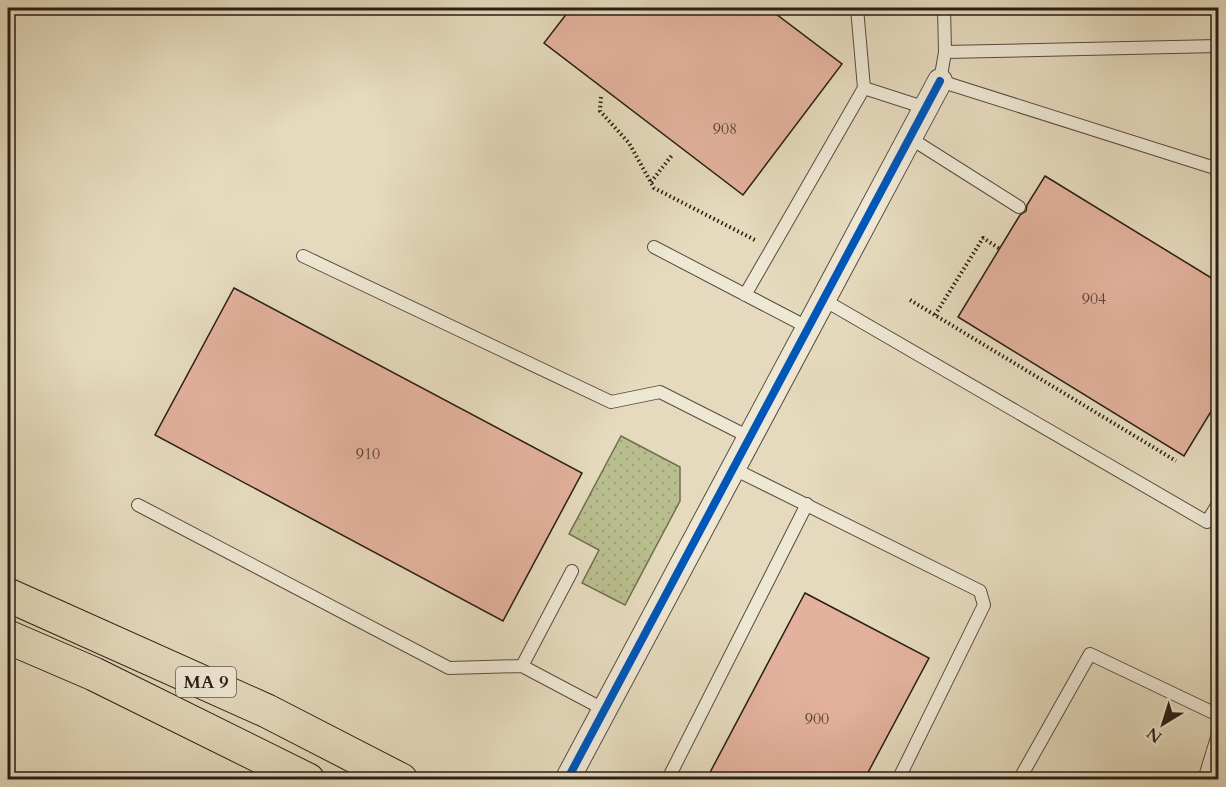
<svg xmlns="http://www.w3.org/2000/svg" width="1226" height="787" font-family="Cardo,serif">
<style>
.green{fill:url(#green-dots);stroke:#716e51;stroke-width:1.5}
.building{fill:#e3b19d;stroke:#291e14;stroke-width:1.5}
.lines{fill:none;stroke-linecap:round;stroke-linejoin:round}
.lane-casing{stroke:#584d3e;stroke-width:14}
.street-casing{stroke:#584d3e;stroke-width:26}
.highway-casing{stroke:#291e14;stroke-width:35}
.path{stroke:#291e14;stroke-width:4;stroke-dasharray:1.5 3;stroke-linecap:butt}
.lane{stroke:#eee7d4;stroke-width:12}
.street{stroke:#eee7d4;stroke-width:24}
.highway{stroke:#e5dabd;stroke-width:33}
.cycleway-casing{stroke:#eee7d4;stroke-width:11}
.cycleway{stroke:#0057b8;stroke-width:8}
.labels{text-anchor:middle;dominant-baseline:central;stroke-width:4.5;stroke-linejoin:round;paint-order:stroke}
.number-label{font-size:16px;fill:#584336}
.shield{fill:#eee7d4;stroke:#645a4e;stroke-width:1.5}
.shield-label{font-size:18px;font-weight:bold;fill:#291e14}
</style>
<defs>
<pattern id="green-dots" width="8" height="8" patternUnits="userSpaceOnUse" patternTransform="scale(1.5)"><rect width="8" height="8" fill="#b9be8e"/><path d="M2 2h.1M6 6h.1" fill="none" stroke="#9fa37a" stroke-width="1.8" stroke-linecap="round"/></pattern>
</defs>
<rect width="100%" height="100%" fill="#e5dabd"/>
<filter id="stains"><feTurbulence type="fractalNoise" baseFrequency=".00333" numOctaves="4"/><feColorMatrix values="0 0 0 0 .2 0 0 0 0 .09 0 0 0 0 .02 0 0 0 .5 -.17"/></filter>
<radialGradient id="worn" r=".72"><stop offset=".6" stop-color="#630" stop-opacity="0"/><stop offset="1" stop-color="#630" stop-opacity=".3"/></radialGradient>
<!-- green -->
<path class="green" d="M621,436l59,31v34l-55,104 -43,-22 17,-33 -30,-16z"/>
<!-- building -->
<path class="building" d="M571,8h197l74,56 -99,131 -199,-152z
M1045,176l173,106v118l-34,56 -226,-139 62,-102 6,-4 1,-6z
M234,288l348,185 -79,148 -348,-186z
M805,593l124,65 -65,122h-158z"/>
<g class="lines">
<defs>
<path id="lane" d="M857,8l7,80
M944,8l1,44 -5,29 278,88
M945,52l273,-6
M910,138l109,69
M654,247l155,81
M303,256l308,146 49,-10 91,46
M745,295l119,-207 62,20
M824,300l383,222 11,-18
M734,469l246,122 4,14 -86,175
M138,505l311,163 73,-2 83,44
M522,666l50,-95
M670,780l-1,-3 138,-273
M1019,780l71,-126 128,61
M1204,780l14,-46"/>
<path id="street" d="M567,780l373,-699"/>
<path id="highway" d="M8,595l259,116 134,69
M8,637l86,37 214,106"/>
</defs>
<!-- lane casing -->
<use href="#lane" class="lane-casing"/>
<!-- street casing -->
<use href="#street" class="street-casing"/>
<!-- highway casing -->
<use href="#highway" class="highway-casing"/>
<!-- path -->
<path class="path" d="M601,97l-1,14 29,32 25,45 101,52
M651,182l22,-28
M910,300l266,161
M935,315l48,-77 17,11"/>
<!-- lane -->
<use href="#lane" class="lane"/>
<!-- street -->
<use href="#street" class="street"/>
<!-- highway -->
<use href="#highway" class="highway"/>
<defs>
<path id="cycleway" d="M567,780l373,-699"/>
</defs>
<!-- cycleway casing -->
<use href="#cycleway" class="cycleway-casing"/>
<!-- cycleway -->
<use href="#cycleway" class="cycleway"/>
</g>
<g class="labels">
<!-- number labels -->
<g class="number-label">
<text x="725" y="129">908</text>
<text x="1094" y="299">904</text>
<text x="368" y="454">910</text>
<text x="817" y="719">900</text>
</g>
<!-- shield labels -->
<rect class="shield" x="176" y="667" width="60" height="30" rx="4.5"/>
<g class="shield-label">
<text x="206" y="682">MA 9</text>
</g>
</g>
<!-- margin -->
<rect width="1226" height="787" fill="none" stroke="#e5dabd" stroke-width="30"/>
<rect x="9" y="9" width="1208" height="769" fill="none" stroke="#291e14" stroke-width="3"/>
<rect x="15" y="15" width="1196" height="757" fill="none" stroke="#291e14" stroke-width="1.5"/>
<!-- north arrow -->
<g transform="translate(1163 724) rotate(218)" stroke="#eee7d4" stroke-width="4.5" paint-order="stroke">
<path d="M0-4.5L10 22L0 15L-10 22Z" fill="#291e14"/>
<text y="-9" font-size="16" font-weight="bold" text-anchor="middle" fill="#291e14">N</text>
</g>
<rect width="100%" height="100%" filter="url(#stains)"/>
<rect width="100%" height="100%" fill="url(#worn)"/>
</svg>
